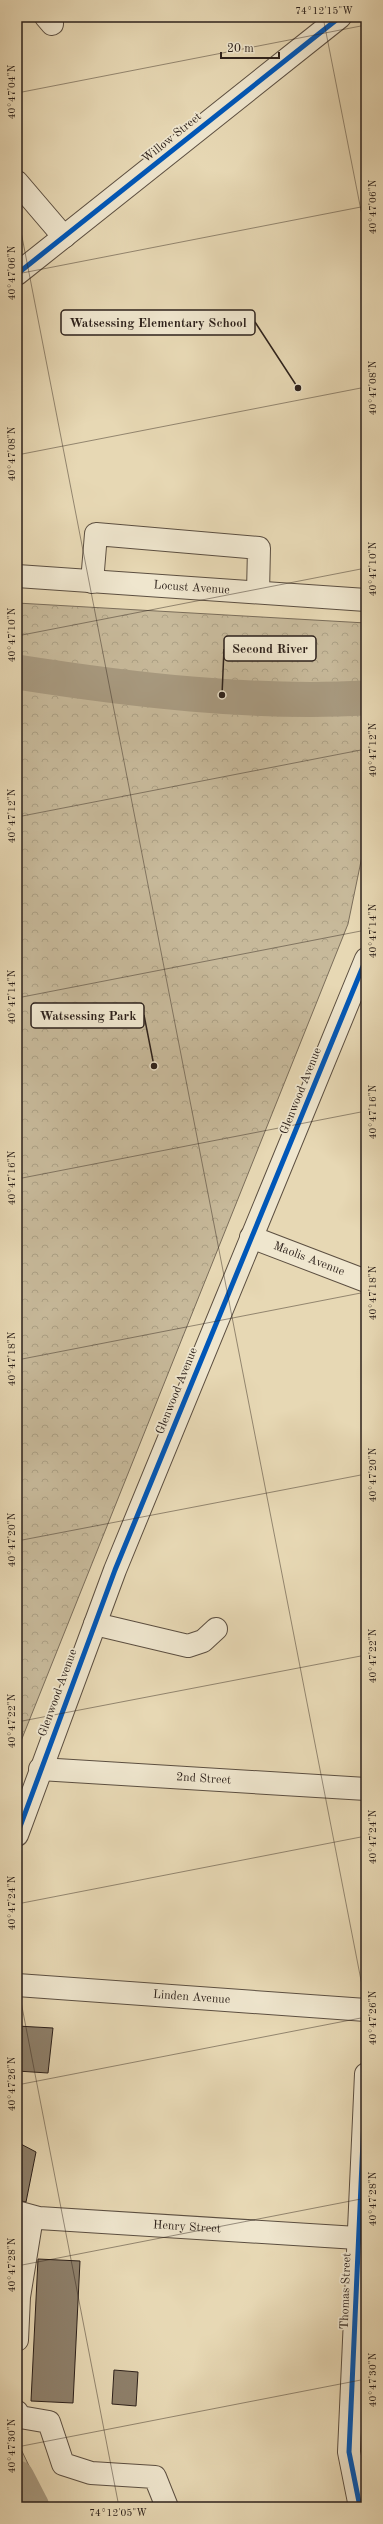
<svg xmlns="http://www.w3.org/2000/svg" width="383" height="2524" font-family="'Old Standard TT',serif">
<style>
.forest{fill:url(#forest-firs);stroke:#7a6d5a}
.park{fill:url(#park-crowns);stroke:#7a6d5a}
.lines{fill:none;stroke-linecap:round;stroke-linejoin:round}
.river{stroke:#a89a80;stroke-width:35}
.building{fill:#8e806b;stroke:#2d211b}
.minor-casing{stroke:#5c4f41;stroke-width:24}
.minor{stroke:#efe6ce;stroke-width:22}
.cycleway-casing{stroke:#efe6ce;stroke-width:8}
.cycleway{stroke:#0057b8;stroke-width:5}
.ticks{fill:none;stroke:#2d211b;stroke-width:1;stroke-opacity:0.45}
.labels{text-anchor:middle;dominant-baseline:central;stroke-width:3.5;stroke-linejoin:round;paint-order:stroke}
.street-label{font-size:12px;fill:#2d211b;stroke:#efe6ce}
.leader{fill:none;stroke:#2d211b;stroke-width:1.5}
.callout-dot{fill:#2d211b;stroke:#efe6ce;stroke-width:1.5}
.callout{fill:#efe6ce;stroke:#2d211b;stroke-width:1.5}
.callout-label{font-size:13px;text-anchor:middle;font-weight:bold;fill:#2d211b}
.neatline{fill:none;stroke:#2d211b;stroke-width:1.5}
.ticks-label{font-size:10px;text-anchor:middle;fill:#2d211b}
</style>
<defs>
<pattern id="forest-firs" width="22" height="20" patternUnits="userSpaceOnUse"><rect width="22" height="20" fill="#c7b99a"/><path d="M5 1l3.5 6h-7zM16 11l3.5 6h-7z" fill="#ab9f84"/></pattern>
<pattern id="park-crowns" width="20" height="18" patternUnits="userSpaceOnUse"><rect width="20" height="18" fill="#c7b99a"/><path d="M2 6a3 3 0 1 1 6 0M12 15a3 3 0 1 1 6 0" fill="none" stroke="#ab9f84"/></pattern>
</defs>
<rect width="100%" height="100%" fill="#e7d8b4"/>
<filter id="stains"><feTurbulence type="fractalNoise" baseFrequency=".005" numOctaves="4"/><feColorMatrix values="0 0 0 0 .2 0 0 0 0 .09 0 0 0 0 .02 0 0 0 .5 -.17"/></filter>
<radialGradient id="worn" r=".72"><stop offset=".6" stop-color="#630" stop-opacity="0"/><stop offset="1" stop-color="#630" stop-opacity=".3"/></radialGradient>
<!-- forest -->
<path class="forest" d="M17,2441l32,66h-32z"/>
<!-- park -->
<path class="park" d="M17,603l349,20v214l-18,87 -331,827z"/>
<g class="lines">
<!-- river -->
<path class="river" d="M17,672c115,18 233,32 349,26
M17,2478l15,29"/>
</g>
<!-- building -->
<path class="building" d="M17,2026l36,2 -5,45 -31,-2z
M17,2142l19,10 -10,50 -9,-2z
M38,2259l42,2 -7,142 -42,-2z
M114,2370l24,2 -2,34 -24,-2z"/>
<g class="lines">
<defs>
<g id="minor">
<path d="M46,17l6,7"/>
<path d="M17,182l47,55"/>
<path d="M17,274l323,-257"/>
<path id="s1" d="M17,576l349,24"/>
<path d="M92,582l4,-48 163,14 -1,44"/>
<path id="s2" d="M251,1237l115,44"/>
<path d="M95,1624l93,22 15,-5 13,-12"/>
<path id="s3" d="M40,1769l326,20"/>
<path d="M17,1835l98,-265 251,-611"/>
<path id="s4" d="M17,1985l349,25"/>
<path id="s5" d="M17,2212l22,6 318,20"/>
<path d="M17,2340l2,-43 13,-80"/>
<path d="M17,2412l3,5 29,5 14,42 28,9 64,4 12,30"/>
<path d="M360,2507l-11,-55 17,-378"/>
</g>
</defs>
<!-- minor casing -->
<use href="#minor" class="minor-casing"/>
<!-- minor -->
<use href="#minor" class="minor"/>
<defs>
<path id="cycleway" d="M17,274l323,-257
M17,1835l98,-265 251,-611
M360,2507l-11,-55 17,-378"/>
</defs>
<!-- cycleway casing -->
<use href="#cycleway" class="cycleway-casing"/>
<!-- cycleway -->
<use href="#cycleway" class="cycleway"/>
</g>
<!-- ticks -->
<path class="ticks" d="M323,17l43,219M17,93l349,-68M17,211l349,1795M17,274l349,-68M17,455l349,-68M17,636l349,-68M17,817l349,-68M17,998l349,-68M17,1179l349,-68M17,1360l349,-68M17,1541l349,-67M17,1722l349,-67M17,1904l349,-68M17,1981l102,526M17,2085l349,-68M17,2266l349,-68M17,2447l349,-68"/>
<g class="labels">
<!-- street labels -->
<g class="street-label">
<text transform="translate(172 138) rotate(-39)">Willow Street</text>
<text stroke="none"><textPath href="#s1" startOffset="175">Locust Avenue</textPath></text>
<text transform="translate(301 1091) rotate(-68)">Glenwood Avenue</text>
<text stroke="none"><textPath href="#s2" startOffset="62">Maolis Avenue</textPath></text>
<text transform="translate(177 1391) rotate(-68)">Glenwood Avenue</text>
<text transform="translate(58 1693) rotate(-70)">Glenwood Avenue</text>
<text stroke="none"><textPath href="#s3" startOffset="164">2nd Street</textPath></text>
<text stroke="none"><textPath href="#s4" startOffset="175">Linden Avenue</textPath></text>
<text stroke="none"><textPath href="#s5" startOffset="171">Henry Street</textPath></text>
<text transform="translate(346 2291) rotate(-88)">Thomas Street</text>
</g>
</g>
<!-- callouts -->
<path class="leader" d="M298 388L255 322M222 695L224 649M154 1066L144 1015"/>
<g class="callout-dot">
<circle cx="298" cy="388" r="4"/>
<circle cx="222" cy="695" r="4"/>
<circle cx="154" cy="1066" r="4"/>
</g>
<g class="callout">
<rect x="61" y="310" width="194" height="25" rx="4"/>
<rect x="224" y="636" width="92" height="25" rx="4"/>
<rect x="31" y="1003" width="113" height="25" rx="4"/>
</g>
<g class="callout-label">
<text x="158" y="327">Watsessing Elementary School</text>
<text x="270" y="653">Second River</text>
<text x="88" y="1020">Watsessing Park</text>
</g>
<!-- margin -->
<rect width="383" height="2524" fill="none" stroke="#e7d8b4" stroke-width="44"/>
<!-- scale -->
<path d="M221 52v6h58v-6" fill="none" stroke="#2d211b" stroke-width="2"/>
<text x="227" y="52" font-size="12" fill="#2d211b" stroke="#efe6ce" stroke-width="3" paint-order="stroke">20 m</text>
<rect x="22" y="22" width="339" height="2480" class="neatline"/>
<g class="ticks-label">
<text x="324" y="14">74°12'15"W</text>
<text transform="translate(11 92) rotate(-90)" y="4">40°47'04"N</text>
<text transform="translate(372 207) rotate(-90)" y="4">40°47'06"N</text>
<text transform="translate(11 273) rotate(-90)" y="4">40°47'06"N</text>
<text transform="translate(372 388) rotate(-90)" y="4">40°47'08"N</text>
<text transform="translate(11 454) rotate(-90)" y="4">40°47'08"N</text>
<text transform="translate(372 569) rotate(-90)" y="4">40°47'10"N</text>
<text transform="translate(11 635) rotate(-90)" y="4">40°47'10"N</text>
<text transform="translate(372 750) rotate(-90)" y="4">40°47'12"N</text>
<text transform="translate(11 816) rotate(-90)" y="4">40°47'12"N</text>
<text transform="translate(372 931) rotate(-90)" y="4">40°47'14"N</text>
<text transform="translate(11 997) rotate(-90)" y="4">40°47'14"N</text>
<text transform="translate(372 1112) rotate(-90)" y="4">40°47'16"N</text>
<text transform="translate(11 1178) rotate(-90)" y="4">40°47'16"N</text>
<text transform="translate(372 1293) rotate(-90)" y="4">40°47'18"N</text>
<text transform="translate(11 1359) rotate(-90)" y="4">40°47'18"N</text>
<text transform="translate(372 1475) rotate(-90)" y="4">40°47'20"N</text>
<text transform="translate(11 1540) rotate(-90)" y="4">40°47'20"N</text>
<text transform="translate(372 1656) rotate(-90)" y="4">40°47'22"N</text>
<text transform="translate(11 1721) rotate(-90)" y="4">40°47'22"N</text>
<text transform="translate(372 1837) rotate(-90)" y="4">40°47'24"N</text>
<text transform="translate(11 1903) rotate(-90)" y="4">40°47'24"N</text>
<text transform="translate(372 2018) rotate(-90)" y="4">40°47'26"N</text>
<text transform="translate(11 2084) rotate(-90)" y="4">40°47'26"N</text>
<text transform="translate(372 2199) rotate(-90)" y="4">40°47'28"N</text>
<text transform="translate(11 2265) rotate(-90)" y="4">40°47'28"N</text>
<text transform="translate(372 2380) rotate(-90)" y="4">40°47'30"N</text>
<text transform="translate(11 2446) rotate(-90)" y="4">40°47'30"N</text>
<text x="118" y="2516">74°12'05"W</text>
</g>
<rect width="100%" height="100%" filter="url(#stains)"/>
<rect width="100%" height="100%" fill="url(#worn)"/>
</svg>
